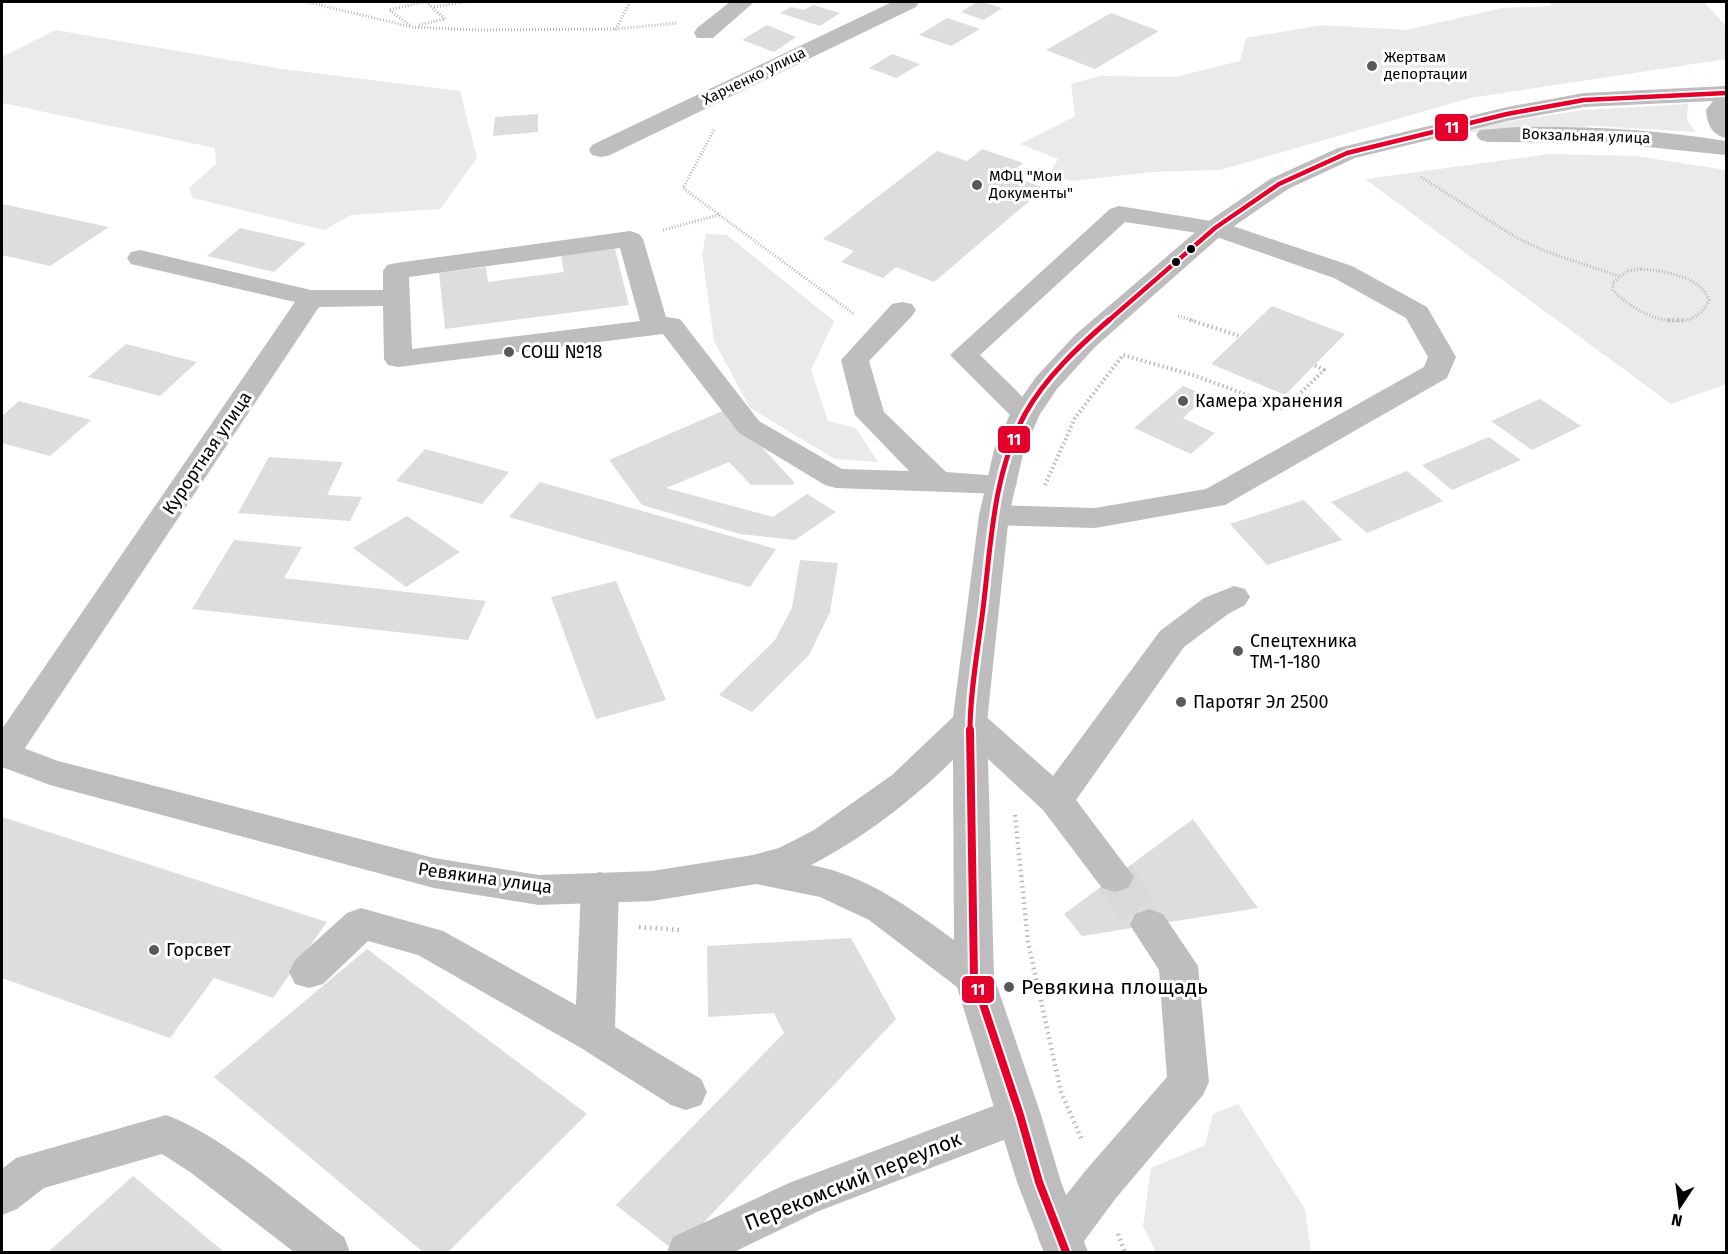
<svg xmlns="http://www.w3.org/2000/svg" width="1728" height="1254" font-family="'Fira Sans',sans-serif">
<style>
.green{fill:#eaeaea}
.building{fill:#ddd}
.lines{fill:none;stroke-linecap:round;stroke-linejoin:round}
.minor-tunnel{stroke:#d9d9d9;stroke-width:40;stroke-dasharray:40 20;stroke-linecap:butt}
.path-far2{stroke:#b8b8b8;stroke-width:3;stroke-dasharray:1 2;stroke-linecap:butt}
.path-far1{stroke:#b8b8b8;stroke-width:4;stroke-dasharray:1.5 3;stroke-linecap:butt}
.path{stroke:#b8b8b8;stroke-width:4.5;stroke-dasharray:1.5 4;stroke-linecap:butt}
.minor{fill:#bebebe;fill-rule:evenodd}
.major{fill:#bdbdbd;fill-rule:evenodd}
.bus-1-far2-casing{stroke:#fff;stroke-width:8}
.bus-1-far1-casing{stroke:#fff;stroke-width:10}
.bus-1-casing{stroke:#fff;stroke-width:12}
.bus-1-far2{stroke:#e4002b;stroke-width:4.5}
.bus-1-far1{stroke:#e4002b;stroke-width:5}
.bus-1{stroke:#e4002b;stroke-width:8}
.poi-dot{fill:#595959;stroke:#fff;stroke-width:2}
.bus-dot{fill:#000;stroke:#fff;stroke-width:2}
.labels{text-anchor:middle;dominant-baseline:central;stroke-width:6;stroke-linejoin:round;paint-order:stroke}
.far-poi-label{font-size:15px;fill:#000;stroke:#fff;text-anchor:start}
.far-street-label{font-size:15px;fill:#000;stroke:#fff}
.poi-label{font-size:18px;fill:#000;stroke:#fff;text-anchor:start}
.street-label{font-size:18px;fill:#000;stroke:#fff}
.near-poi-label{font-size:21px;fill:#000;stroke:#fff;text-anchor:start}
.near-street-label{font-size:21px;fill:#000;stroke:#fff}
.line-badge{stroke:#fff;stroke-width:2}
.badge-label{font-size:16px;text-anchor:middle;font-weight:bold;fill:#fff}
</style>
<rect width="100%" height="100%" fill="#fff"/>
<!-- green -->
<path class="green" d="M1549,2h155l22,24v33l-256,39 -250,72 -68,2 -80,9 -23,-7 9,-15 -38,-15 55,-28 -4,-32 29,-8 75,1 65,-16 6,-23 77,-13 83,5 97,-22 49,-2z
M55,30l227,39 178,22 17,67 -37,51 -89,6 -27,15 -131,-32 -4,-10 27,-24 -1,-16 -213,-45v-46z
M1688,104l-1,16 8,12 -99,-6 -141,7 -3,-3 132,-20z
M1550,154l86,2 90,14v214l-55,20 -306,-225z
M706,234l21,1 107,86 -23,49 17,51 28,7 22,34 -43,-3 -85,-51 -36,-67 -12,-87z
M1238,1104l67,105 6,43h-155l-13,-26 8,-58 54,-23 8,-31z"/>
<!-- building -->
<path class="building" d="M977,2h5l20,6 -18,12 -23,-8z
M813,5l27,8 -20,13 -40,-13 11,-6 13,3z
M1111,13l48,18 -64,38 -49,-19z
M947,18l33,11 -29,17 -32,-11z
M767,25l29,12 -22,15 -32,-12z
M892,54l28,10 -24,14 -27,-10z
M538,114v18l-45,4 2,-19z
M982,149l41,14 -15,12 37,13 -111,94 -38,-15 -13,11 -42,-16 13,-11 -31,-12 114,-88 30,10z
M2,204l107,23 -59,39 -48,-11z
M240,228l66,15 -32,29 -67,-16z
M615,249l14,56 -184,24 -6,-56 47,-6 2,15 76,-10 -3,-17z
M1272,306l73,28 -60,61 -74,-31z
M126,344l71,18 -37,34 -72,-19z
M1183,386l24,10 -24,22 32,15 -24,21 -57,-26z
M1540,399l41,27 -49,24 -41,-29z
M19,401l72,19 -41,36 -48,-13v-27z
M727,409l67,73 -1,3h-42l-22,-23 -63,26 107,29 34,-23 29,18 -41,28 -55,-6 -98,-29 -33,-45z
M1489,437l32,23 -69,30 -30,-25z
M425,449l84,23 -27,32 -86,-23z
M269,457l74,5 -16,33 35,2 -12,24 -112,-8z
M1407,471l36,30 -76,32 -36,-31z
M540,482l236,67 -26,38 -241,-70z
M1304,500l38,40 -75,25 -37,-41z
M407,516l53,36 -54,35 -53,-39z
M234,540l68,7 -18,31 202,23 -18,39 -276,-31z
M800,560l38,3 -8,49 -21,43 -57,57 -33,-17 56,-55 17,-32z
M616,581l50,119 -70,19 -45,-122z
M2,817l325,105 -54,76 -59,-20 -44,60 -168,-60z
M1193,819l65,89 -176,28 -18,-22z
M851,938l45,81 -220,233 -60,-47 168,-172 -10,-20 -66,4 -1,-71z
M367,949l220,165 -139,138h-25l-209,-175z
M133,1176l91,76h-176z"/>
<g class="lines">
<!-- minor-tunnel -->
<path class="minor-tunnel" d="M1115,877l34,48"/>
<!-- path-far2 -->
<path class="path-far2" d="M307,2l105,25 66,3 138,-1
M630,2l-14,27 61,-6
M434,7l30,-5
M410,25l-21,-15 35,-8
M419,25l26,-6 -19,-17
M714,130l-31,58 171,126
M1421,177l96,61 30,14 72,24
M663,230l56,-15
M1641,269c23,2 60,7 68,31 -17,41 -75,14 -96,-10v-8l15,-11z
M1178,316l17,5"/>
<!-- path-far1 -->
<path class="path-far1" d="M1190,320l50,16
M1668,320h18
M1045,485l30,-67 48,-63 73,21 88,33 40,-39 -10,-5"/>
<!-- path -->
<path class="path" d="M1015,815l13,127 33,150 21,48
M639,927l41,3
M1118,1234l7,18"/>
<!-- minor -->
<path class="minor" d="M730,2h24l-41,36h-16l-3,-5 3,-5z
M892,2h27l-3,5 -306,148 -9,2 -9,-2 -3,-5 3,-5z
M1119,206l105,17 128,43 75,41 29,50 -9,21 -222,127 -130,23 -101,-3 -11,-3 -4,-7 4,-7 11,-3 101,3 111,-19 218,-122 4,-10 -22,-39 -72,-40 -123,-43 -86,-13 -145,133 60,59 -5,6 -10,3 -10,-3 -65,-65 160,-146z
M630,231l9,3 4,5 23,78 14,2 79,102 83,48 67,2 -54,-56 -14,-55 51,-56 10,-2 10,2 4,6 -4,6 -43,45 15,51 62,60 67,5 4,7 -4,7 -11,3 -166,-6 -11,-3 -86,-52 -76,-99 -265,33 -10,-2 -4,-6 -1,-53 -64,1 -304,456 -13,4v-38l293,-427 -164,-38 -4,-6 4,-6 9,-2 171,40h72v-19l4,-6 9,-2zM620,248l20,73 -228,28 -3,-72z
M1234,586l11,3 5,8 -5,8 -17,9 -44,33 -108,153 58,77 -6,11 -13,4 -13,-4 -59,-78 -85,-79 -5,-9 5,-9 12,-4 12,4 71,63 107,-145 44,-33z
M600,872l13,4 6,11 -4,140 86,52 6,13 -6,13 -15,5 -15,-5 -90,-57 -163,-93 -50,-14 -45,43 -14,4 -14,-4 -6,-12 6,-12 52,-47 14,-5 82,23 133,74 5,-118 6,-11z
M1149,909l14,5 35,52 11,116 -6,13 -87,103 -40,54h-32l-6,-14 6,-15 42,-53 81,-93 -8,-107 -29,-45 5,-11z
M1020,1096l15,6 6,13 -6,13 -216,83 -85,41h-67l6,-15 116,-54z
M166,1115c58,21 127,84 178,122l6,15h-56l-104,-80 -28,-18 -118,34 -27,21 -15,6v-46l14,-11z"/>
<!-- major -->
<path class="major" d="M1726,86v52c-14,-3 -19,-14 -20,-28l7,-9 -129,6 -77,14 -152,37 -67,31 -64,44 -129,114 -38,42 -17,25 -16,36 -15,65 -22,207 7,255 47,138 20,67 27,70h-44l-27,-70 -60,-195 -88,-67 -49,-23 -64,-13 -104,17 -113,4 -105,-17 -384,-103 -48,-18v-27l56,21 376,97 105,17 113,-4 101,-16 26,-7 35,-18 78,-55 61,-58 26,-202 15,-65 16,-36 26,-37 39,-42 131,-112 64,-44 68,-31 169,-41 77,-14zM953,760l1,180c-44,-32 -88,-65 -143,-75 53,-27 100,-64 142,-105z
M1518,127c70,-1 139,3 208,14v14l-118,-12 -120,-1 -8,-2 -4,-5 4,-5z"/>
<defs>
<path id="bus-1-far2" d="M1108,321l107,-93 64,-44 68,-31 160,-39 77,-14 142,-7"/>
<path id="bus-1-far1" d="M970,731c0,-40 8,-82 13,-122 8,-65 10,-136 42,-195 20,-36 53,-67 84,-94"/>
<path id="bus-1" d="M970,730l4,247 46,138 19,67 27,70"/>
</defs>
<!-- bus-1-far2 casing -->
<use href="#bus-1-far2" class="bus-1-far2-casing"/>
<!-- bus-1-far1 casing -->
<use href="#bus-1-far1" class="bus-1-far1-casing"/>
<!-- bus-1 casing -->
<use href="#bus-1" class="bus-1-casing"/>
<!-- bus-1-far2 -->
<use href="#bus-1-far2" class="bus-1-far2"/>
<!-- bus-1-far1 -->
<use href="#bus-1-far1" class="bus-1-far1"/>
<!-- bus-1 -->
<use href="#bus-1" class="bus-1"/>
</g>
<!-- markers -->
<g class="poi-dot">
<circle cx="1372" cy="66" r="6"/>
<circle cx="977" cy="185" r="6"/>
<circle cx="509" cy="352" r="6"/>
<circle cx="1183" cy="401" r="6"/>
<circle cx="1238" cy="651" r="6"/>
<circle cx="1181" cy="702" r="6"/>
<circle cx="154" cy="950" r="6"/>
<circle cx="1009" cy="987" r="6"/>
</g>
<g class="bus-dot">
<circle cx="1191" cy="249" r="5"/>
<circle cx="1176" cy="262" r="5"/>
</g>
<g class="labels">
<!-- far-poi labels -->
<g class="far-poi-label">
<text x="1384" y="57">Жертвам<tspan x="1384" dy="17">депортации</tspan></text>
<text x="989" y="176">МФЦ "Мои<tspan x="989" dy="17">Документы"</tspan></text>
</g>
<!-- far-street labels -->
<g class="far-street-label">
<text transform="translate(754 76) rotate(-26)">Харченко улица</text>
<text transform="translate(1586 136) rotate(2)">Вокзальная улица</text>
</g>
<!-- poi labels -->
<g class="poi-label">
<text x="521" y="352">СОШ №18</text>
<text x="1195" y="401">Камера хранения</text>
<text x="1250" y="641">Спецтехника<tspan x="1250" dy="21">ТМ-1-180</tspan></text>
<text x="1193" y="702">Паротяг Эл 2500</text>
<text x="166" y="950">Горсвет</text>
</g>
<!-- street labels -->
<g class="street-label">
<text transform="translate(207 453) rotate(-56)">Курортная улица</text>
<text transform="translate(485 878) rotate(8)">Ревякина улица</text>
</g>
<!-- near-poi labels -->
<g class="near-poi-label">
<text x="1021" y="987">Ревякина площадь</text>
</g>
<!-- near-street labels -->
<g class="near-street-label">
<text transform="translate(853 1181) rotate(-22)">Перекомский переулок</text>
</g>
</g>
<g class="line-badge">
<rect x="1434" y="113" width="35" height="29" rx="6" fill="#e4002b"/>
<rect x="997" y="425" width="34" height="29" rx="6" fill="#e4002b"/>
<rect x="961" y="975" width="34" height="29" rx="6" fill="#e4002b"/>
</g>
<g class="badge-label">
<text x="1452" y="133">11</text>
<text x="1014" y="445">11</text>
<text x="978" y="995">11</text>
</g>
<!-- border -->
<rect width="1728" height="1254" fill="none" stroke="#000000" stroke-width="6"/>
<!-- north arrow -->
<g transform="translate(1680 1206) rotate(193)" stroke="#ffffff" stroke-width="4.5" paint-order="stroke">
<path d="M0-4.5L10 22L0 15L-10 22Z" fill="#000000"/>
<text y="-9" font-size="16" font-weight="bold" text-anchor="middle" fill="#000000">N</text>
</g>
</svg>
